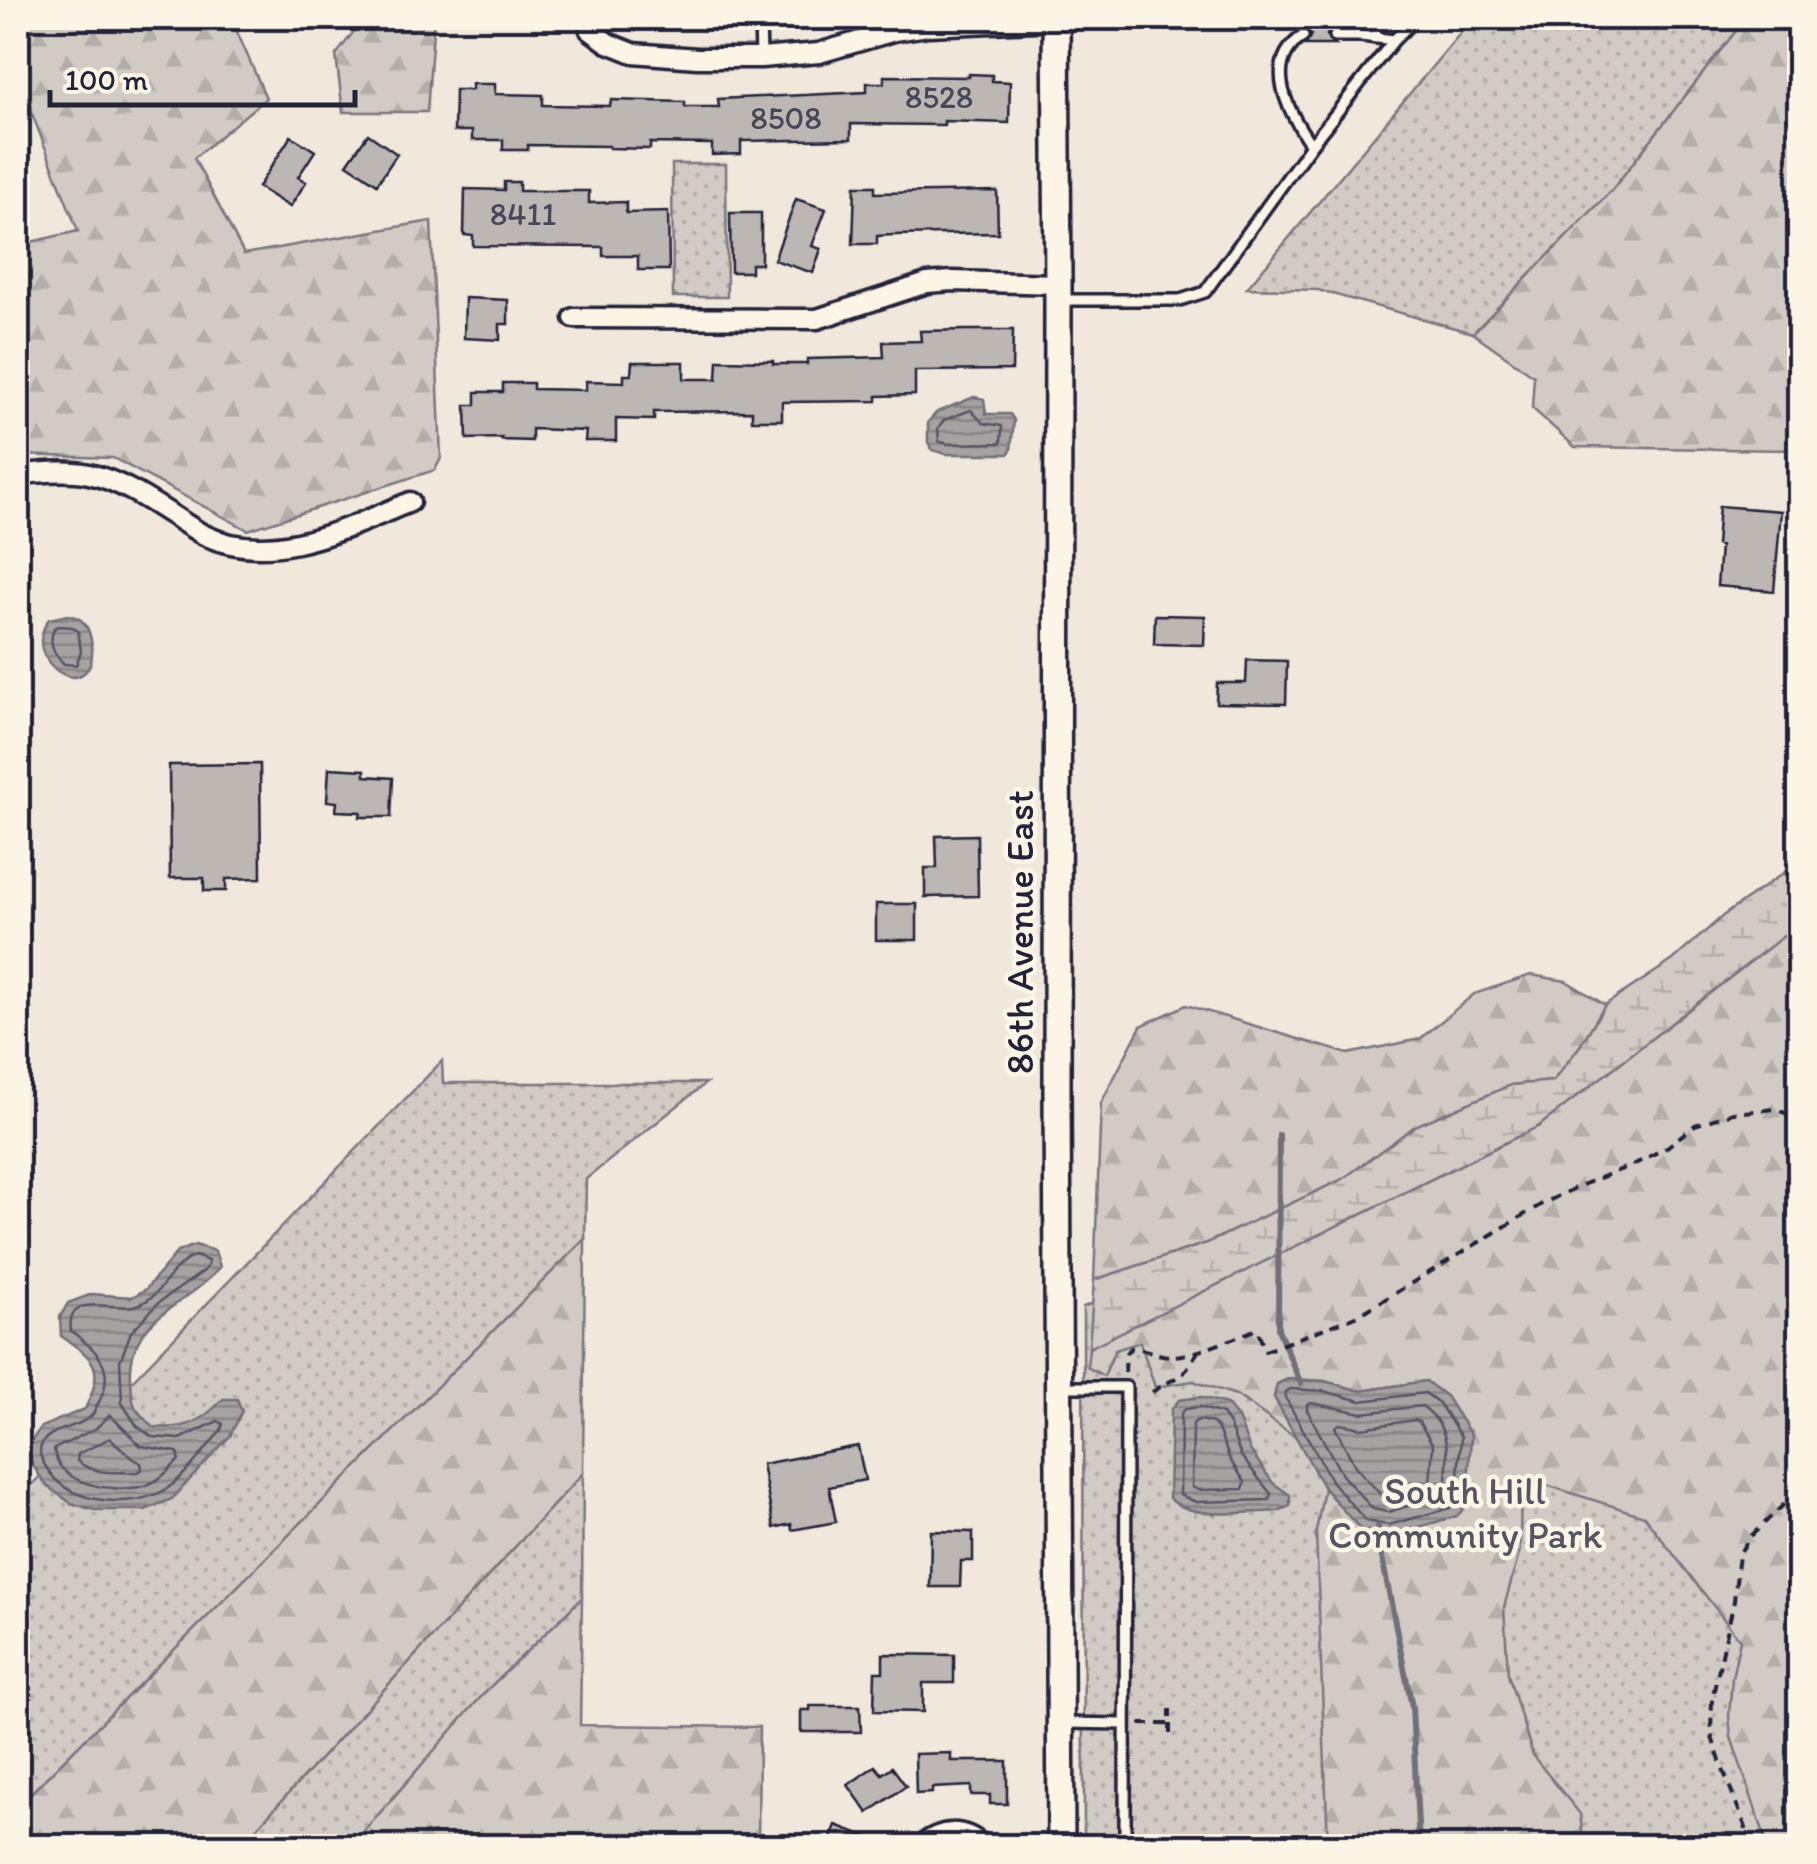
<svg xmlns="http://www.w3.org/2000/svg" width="1817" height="1864" font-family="Itim,sans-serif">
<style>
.green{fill:url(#green-dots);stroke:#7a767f;stroke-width:2.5}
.forest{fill:url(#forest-firs);stroke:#7a767f;stroke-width:2.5}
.wetland{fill:url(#wetland-marsh);stroke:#7a767f;stroke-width:2.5}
.water{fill:url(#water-rules);stroke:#716f79;stroke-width:2.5}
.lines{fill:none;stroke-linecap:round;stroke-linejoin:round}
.shore{stroke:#575564;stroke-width:2.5}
.stream{stroke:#716f79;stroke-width:6}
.building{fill:#bcb7b3;stroke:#22223b;stroke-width:2.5}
.lane-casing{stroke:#22223b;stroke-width:16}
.street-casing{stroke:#22223b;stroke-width:25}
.secondary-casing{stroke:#22223b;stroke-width:32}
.path{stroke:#22223b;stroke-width:4;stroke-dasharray:10 8;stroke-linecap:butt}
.lane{stroke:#fcf5e5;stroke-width:9}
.street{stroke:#fcf5e5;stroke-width:18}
.secondary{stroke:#fcf5e5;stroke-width:25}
.labels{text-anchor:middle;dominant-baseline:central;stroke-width:9;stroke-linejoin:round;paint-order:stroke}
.number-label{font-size:32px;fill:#484759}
.street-label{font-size:38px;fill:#22223b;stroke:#fcf5e5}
.park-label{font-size:38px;fill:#575564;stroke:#fcf5e5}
</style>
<defs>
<pattern id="green-dots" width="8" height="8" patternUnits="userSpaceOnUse" patternTransform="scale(2.5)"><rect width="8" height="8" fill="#d1cbc3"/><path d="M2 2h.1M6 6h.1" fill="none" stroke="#b3aea8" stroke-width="1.8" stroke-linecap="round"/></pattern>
<pattern id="forest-firs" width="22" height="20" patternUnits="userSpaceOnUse" patternTransform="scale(2.5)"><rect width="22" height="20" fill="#d1cbc3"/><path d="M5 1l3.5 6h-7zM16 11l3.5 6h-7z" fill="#b3aea8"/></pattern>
<pattern id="wetland-marsh" width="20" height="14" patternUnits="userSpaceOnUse" patternTransform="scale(2.5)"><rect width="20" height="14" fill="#d1cbc3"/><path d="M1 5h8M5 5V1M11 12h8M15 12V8" fill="none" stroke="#b3aea8"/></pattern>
<pattern id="water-rules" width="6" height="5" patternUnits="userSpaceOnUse" patternTransform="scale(2.5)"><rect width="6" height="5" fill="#a6a2a2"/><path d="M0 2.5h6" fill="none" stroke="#878485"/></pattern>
</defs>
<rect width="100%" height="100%" fill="#efe8db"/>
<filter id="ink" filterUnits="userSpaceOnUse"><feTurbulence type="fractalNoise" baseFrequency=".01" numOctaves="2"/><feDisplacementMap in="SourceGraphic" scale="20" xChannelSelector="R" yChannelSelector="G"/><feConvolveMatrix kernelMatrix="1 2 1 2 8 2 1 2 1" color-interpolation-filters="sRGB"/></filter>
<g filter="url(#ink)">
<!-- green -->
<path class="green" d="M1473,18h273l-134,172 -139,143 -155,-43 -71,-2z
M672,164h54l1,133h-54z
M1799,924v922h-715l-1,-539 456,-181z
M442,1061l1,22h263l-120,96 -1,60 -567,567v-307z
M583,1473l-1,125 -95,92 -136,156h-111z"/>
<!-- forest -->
<path class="forest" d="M18,18h213l35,80 -72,60 50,96 187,-33 10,237 -6,12 -187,60 -135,-72 -95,-3v-210l60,-14 -60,-153z
M364,18h70l-7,94h-84l-7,-57z
M1746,18h53v432l-224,-3 -43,-39 2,-32 -61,-43 139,-143z
M1799,924v922h-31l-37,-109 -2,-21 3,-38 8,-38 -96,-124 -123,-39 -1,73 -16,57 4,67 25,82 47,58 4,32h-254l-2,-1 -12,-313 8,-44 37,42 28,6 37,-155 -65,10 -37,-10 -36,-2 -10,5 -4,13 23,41 -61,-43 -43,-14 -38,6 -15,-45 -25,8 -11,26 -17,-9 2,-19 450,-222z
M1531,975l35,6 39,24 -25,41 -27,35 -42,4 -96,41 -72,53 -136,64 -113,37 7,-177 40,-77 45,-21 162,49 72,-15 54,-45z
M585,1239l-2,234 -343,373h-222v-40z
M582,1598l-2,127 179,2 -1,119h-407l136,-156z"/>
<!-- wetland -->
<path class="wetland" d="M1799,862v62l-260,202 -450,222 5,-68 113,-37 136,-64 72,-53 96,-41 42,-4 27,-35 25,-41 68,-45 51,-45z"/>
<!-- water -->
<path class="water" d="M974,397l10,2 2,15h24l4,6 -3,30 -3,4h-62l-14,-4 -4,-8v-20l9,-10z
M67,615c7,2 10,1 15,6 11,9 15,42 2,52 -14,11 -33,-4 -39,-17 -7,-12 -4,-26 4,-37z
M195,1245l20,6 5,16c-32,40 -93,49 -89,112 1,28 2,29 22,48 31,3 48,-4 70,-28h14l5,12 -12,25 -58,63 -27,11h-51l-23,-7 -24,-17 -14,-20 -4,-12 3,-14 9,-13 44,-18c20,-42 11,-49 -24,-73l-1,-19 8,-14 24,-9 40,3 14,-8 31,-37z
M1288,1379l36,2 37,10 65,-10 20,15 25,39 -4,70 -10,11 -68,20 -28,-6 -37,-42 -50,-91 3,-13z
M1201,1397l26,7 11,14 12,32 23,33 17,12v11l-12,5c-31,1 -86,10 -109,-13l2,-88 8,-10z"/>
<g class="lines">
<!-- shore -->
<path class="shore" d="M971,410l12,13 19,3 -1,17 -53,1 -9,-3 -1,-13 6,-8z
M59,626l13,1 6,4 3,21 -5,13 -12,-1c-11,-11 -16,-21 -10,-36z
M195,1256l13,5v4l-4,6 -46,32 -27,29 -11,29 2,42 15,23 15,11 28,2 38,-18 5,3 -2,6c-15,18 -38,50 -58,61 -31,17 -92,13 -113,-18 -4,-6 -10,-13 -10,-21 0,-25 40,-22 53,-38 1,-1 6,-13 7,-14 16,-33 -3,-50 -29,-69 -6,-41 43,-20 63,-25 28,-6 35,-41 61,-50z
M1290,1389l33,2 38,10 64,-8 14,10 22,34 -5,65 -6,6 -61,17 -23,-4 -34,-39 -47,-85 1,-5z
M1311,1403l51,10 60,-7c31,22 27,55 22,89l-56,17 -15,-3 -31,-34 -35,-65v-5z
M1200,1407l22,7 7,10 12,32 30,38 -2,6 -73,2 -16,-7 1,-81 4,-5z
M110,1415l31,31 36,6 2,3v5c-11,11 -22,24 -39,27 -29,5 -83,-2 -86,-38l41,-20z
M1200,1420l13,3 5,6 12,31 15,22 -2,7 -45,1 -6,-3 1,-63 3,-3z
M1415,1420l4,2 14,23 -3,38 -3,3 -39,11 -6,-1 -27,-30 -20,-39 5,-3 22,4z
M110,1438l21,19 10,6 1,7 -5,2c-23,0 -42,3 -60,-11l1,-7z"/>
<!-- stream -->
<path class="stream" d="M1279,1135l-1,194 23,55
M1378,1526l2,22 32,159 7,139"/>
</g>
<!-- building -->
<path class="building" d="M1303,18h32v10l-5,2 -3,5 2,6 6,4h-30l6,-10 -3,-5 -5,-2z
M969,74l23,1v6l18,1 -1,41 -65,-2v4l-93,-1v15l-110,2v13l-29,1v-11l-62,-1v6l-41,-1v-2l-81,-1v5h-25v-10h-31v-9h-18l1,-41h17v-6h23v10l48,1v10l67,1 1,-6 74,2v5h34l-1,-8 149,-7v-9h17v-7l85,1z
M368,134l29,20 -20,30 -30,-20z
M291,136l24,15 -17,26 8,5 -16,25 -32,-20z
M504,182h15v9h70v12l37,-1v11l42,-1 1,58h-31v-14h-35v-9l-130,-1v-10l-9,-1 1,-46 39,1z
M855,186h20v7l122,-2 1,42 -105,2 -16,1v8h-24z
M796,199l30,10 -14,37 9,3 -8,24 -39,-13z
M730,213h31v51h-10v8h-20z
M465,298l43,2v24h-8v16l-36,-2z
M966,330h47l-1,40 -97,1v24l-38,1v5l-95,1v18h-30v-9l-98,1v8l-38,-1v22h-31l1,-10 -54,-2v12l-30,-1v-2l-35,1 -1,-34h10v-13h27v-9h30v6l53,1v-9l38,1v-7h7l1,-13h52v17h33l1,-19 55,1v3h34v-5l77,-2 -1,-15 38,-1 -1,-10z
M1719,506l62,5 -7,80 -57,-5 3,-40 -4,-1z
M1155,615l50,1 -1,29 -50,-1z
M1247,660l40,1 -1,43 -70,-1 1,-20h29z
M260,764l1,114 -35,1v12h-22v-13h-34l-1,-113z
M329,768l36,2v6l28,2 -2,39h-31l1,-5 -25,-1 1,-9 -10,-1z
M977,835l1,61 -53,1v-29h12l-1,-32z
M876,904h41v36h-41z
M858,1446l7,34 -36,7 7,35 -44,8 -1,-6 -17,4 -12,-64z
M931,1531l42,1v29h-12l-1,26h-30z
M883,1654l71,1v28h-31v29l-49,-1 1,-39h8z
M810,1706h50l1,26h-60v-22h9z
M951,1753v8h56v43h-17v-9h-19v-9l-39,2v5l-16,1 -1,-40z
M875,1766l7,8 10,-7 14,19 -38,27 -20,-28z
M836,1825l53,20v1h-61z"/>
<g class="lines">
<defs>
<path id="lane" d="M760,18l1,40
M1303,36c-42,28 -14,77 8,109
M1375,38v-20
M1394,40l22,-22
M1061,300h119l25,-8 106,-147 83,-105 -33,-4h-26
M1063,1387h63l-1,459
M1064,1723l61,1"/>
<path id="street" d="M590,30l18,13 25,10 64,5h64l58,-5 75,-22 34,-5 128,-6
M574,318l243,1 110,-36 25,-2 106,3
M18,474c23,-1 48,-5 71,0 39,8 79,40 113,60 69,34 144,-6 208,-32
M921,1846c20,-17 42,-18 62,0"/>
<path id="secondary" d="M1056,18l2,266 -1,809 4,753"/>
</defs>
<!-- lane casing -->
<use href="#lane" class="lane-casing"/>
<!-- street casing -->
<use href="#street" class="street-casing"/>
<!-- secondary casing -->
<use href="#secondary" class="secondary-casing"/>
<!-- path -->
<path class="path" d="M1125,1372l1,-19 5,-5c14,0 27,8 40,8 24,0 63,-18 86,-27l8,22 94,-36 183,-111 35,-17 58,-23 32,-17 28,-22 38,-12 41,-4 26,9
M1152,1392l32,-19 15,-23
M1140,1724h30v-15
M1170,1724v17
M1753,1846l-31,-79 -11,-33 1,-35 22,-98 5,-47 11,-17 50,-48"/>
<!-- lane -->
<use href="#lane" class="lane"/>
<!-- street -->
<use href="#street" class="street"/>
<!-- secondary -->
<use href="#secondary" class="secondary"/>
</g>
</g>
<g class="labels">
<!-- number labels -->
<g class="number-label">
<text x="939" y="97">8528</text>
<text x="786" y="118">8508</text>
<text x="523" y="214">8411</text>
</g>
<!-- street labels -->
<g class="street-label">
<text transform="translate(1020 932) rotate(-90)">86th Avenue East</text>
</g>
<!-- park labels -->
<g class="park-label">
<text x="1465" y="1491">South Hill<tspan x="1465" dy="44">Community Park</tspan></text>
</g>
</g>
<!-- margin -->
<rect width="1817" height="1864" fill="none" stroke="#fcf5e5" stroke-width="60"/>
<rect x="30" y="30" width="1757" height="1804" fill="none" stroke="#22223b" stroke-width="4" filter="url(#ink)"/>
<!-- scale -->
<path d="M50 90v15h305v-15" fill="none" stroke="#22223b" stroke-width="5"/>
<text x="65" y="90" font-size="30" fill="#22223b" stroke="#fcf5e5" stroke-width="8" paint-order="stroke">100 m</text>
</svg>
